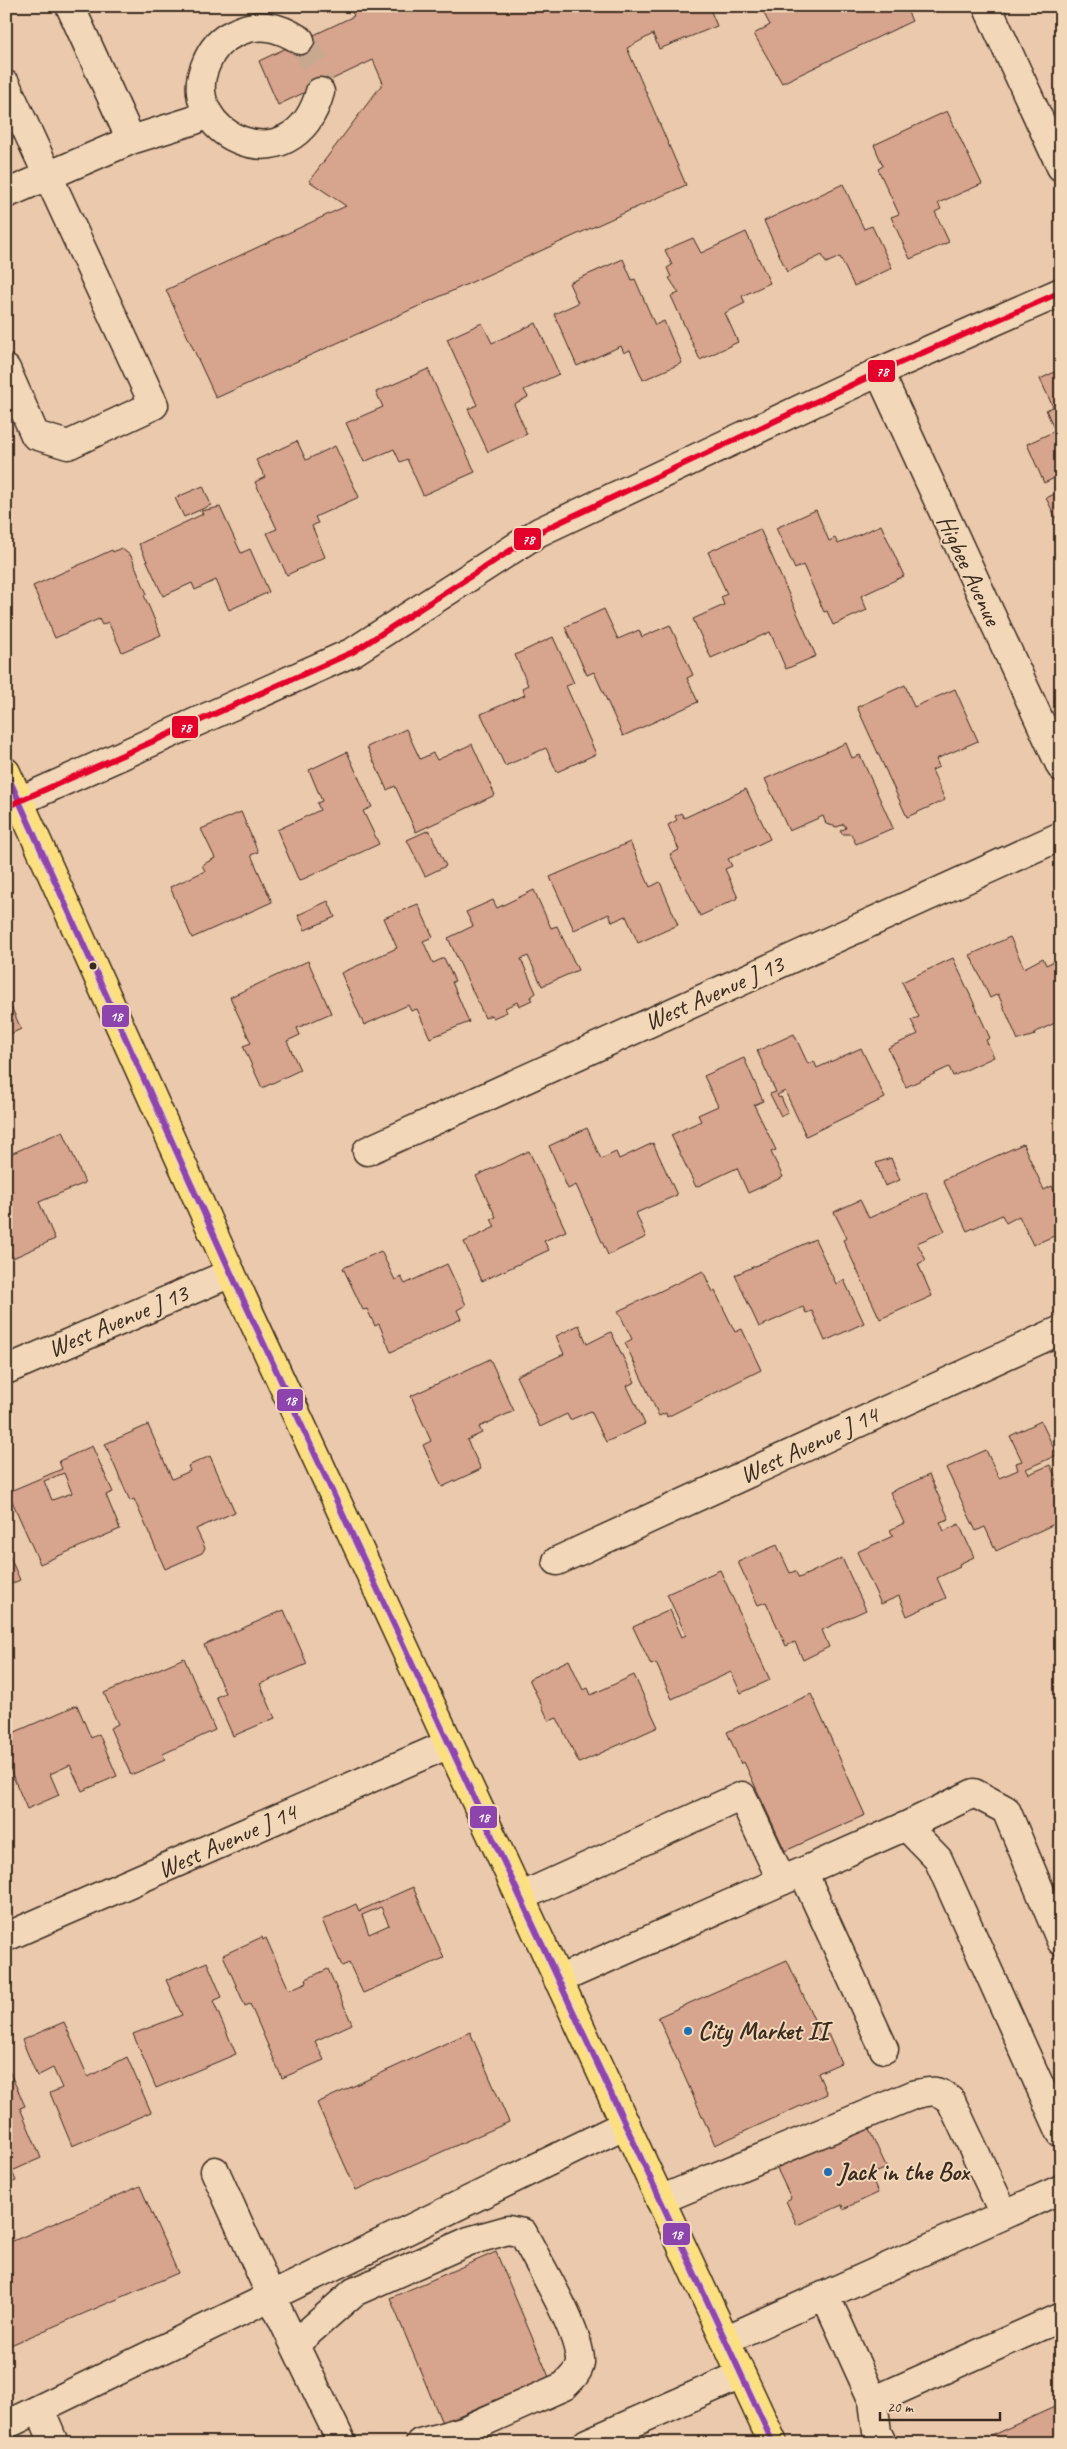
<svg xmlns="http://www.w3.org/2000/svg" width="1067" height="2449" font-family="Caveat,sans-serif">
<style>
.building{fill:#d7a48d;stroke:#3b2a1e;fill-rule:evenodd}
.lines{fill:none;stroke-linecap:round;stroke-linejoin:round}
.minor-tunnel{stroke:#c8a990;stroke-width:28;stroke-dasharray:28 14;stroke-linecap:butt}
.minor-casing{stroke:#3b2a1e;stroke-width:31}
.major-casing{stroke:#3b2a1e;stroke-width:31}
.minor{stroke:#f2d8b9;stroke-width:28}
.major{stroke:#fce080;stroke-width:28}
.bus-1-casing{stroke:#f2d8b9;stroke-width:10}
.bus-2-casing{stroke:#f2d8b9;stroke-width:10}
.bus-1{stroke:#8e44ad;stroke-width:6}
.bus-2{stroke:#e4002b;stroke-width:6}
.bus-dot{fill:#3b2a1e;stroke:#f2d8b9;stroke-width:2}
.poi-dot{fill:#1f6fb2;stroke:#f2d8b9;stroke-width:2}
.labels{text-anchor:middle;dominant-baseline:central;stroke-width:4;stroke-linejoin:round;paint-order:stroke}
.street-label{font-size:25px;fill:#3b2a1e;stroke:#f2d8b9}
.poi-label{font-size:25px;font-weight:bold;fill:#3b2a1e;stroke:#f2d8b9;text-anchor:start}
.line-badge{stroke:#f2d8b9;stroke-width:2}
.badge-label{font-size:14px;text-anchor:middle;font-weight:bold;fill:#fff}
</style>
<rect width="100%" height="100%" fill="#ebc9ac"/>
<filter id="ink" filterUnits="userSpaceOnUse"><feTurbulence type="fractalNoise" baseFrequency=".02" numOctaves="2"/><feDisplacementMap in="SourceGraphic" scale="10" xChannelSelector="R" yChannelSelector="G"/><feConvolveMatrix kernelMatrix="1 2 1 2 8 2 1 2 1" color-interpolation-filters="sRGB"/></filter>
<g filter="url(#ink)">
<!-- building -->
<path class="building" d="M349,6h368l-7,3 7,17 -58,23 -6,-15 -26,14 59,137 -470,213 -50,-108 180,-84 -37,-25 74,-98 -10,-23 -95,45 -19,-44 95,-45z
M760,6h145l7,15 -130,62 -28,-49 16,-9z
M947,111l35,73 -44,19 3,6 -6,3 14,30 -39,17 -19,-42 8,-3 -21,-45 5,-3 -9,-21z
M843,184l21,45 8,-3 20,42 -38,18 -14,-29 -14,6 -4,-8 -35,17 -23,-51z
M746,232l24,51 -28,13 3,7 -20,10 13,29 -38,18 -29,-64 8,-3 -10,-15 2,-1 -4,-9 5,-3 -7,-15 28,-12 8,15z
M623,259l9,21 3,-1 20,46 9,-4 18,42 -39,17 -13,-30 -6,3 -3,-7 -44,20 -23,-52 24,-11 -9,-20z
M482,323l10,20 44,-20 23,51 -35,16 4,7 -14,7 13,30 -39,18 -20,-43 9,-4 -30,-66z
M428,369l47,103 -52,23 -16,-36 -7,3 -6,-13 -30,13 -18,-39 37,-16 -7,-15z
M1061,369v106l-17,8 -17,-39 28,-13 -9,-21 7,-3 -13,-28z
M297,441l9,19 29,-14 24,51 -44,20 3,6 -6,3 13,31 -38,18 -20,-42 10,-4 -22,-47 10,-5 -9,-17z
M203,486l8,19 -27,12 -9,-19z
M1061,491v37l-15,-30z
M220,507l21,46 9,-4 19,43 -40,18 -13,-30 -21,10 -3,-7 -29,13 -24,-52 64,-30 -2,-3z
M816,510l13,31 6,-3 3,6 43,-19 23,51 -43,20 6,14 -34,15 -6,-14 -3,1 -21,-47 -8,4 -19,-41z
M760,529l56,127 -30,13 -16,-37 -59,26 -18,-39 31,-14 -3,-8 6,-3 -19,-42z
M121,548l10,8 16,38 -3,1 17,40 -39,17 -14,-30 -6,3 -3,-6 -44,19 -22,-52 79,-36 1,2z
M604,609l14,30 21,-9 3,7 28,-12 23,50 -6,3 11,24 -75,34 -29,-64 -7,3 -22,-48z
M553,637l21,46 -8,3 30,68 -39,18 -11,-24 -41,18 -24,-52 44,-19 -3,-7 6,-3 -13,-30z
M905,685l9,22 41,-18 23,52 -42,18 3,8 -7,3 13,30 -38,17 -50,-110z
M406,729l14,30 13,-6 4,7 35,-16 23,51 -79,37 -21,-46 -8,4 -20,-43z
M846,743l6,15 8,-3 33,73 -37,16 -5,-10h-9l-2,-3 6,-3 -2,-4 -7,3 -11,-3 -3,-8 -34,15 -24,-52z
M347,752l25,55 -9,4 16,33 -80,37 -22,-51 43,-20 -3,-7 5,-2 -13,-31z
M746,789l24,50 -42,20 4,7 -7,3 13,29 -38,18 -30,-62 9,-4 -11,-25 9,-5 -2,-4 6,-3 3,5z
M241,812l17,40 -7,3 21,47 -80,36 -22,-51 35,-16 -3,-6 13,-7 -14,-29z
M429,830l17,36 -21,10 -18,-36z
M630,842l20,45 10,-5 18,43 -40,18 -12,-27 -14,6 -3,-8 -35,16 -24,-53z
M534,890l17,38 6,-2 21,44 -36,16 -14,-30 -7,3 15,34 -5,4 1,3 -13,6 -2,-4 -12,6 2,4 -14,6 -2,-3 -6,3 -37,-80 25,-12 -7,-14 27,-12 4,8z
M328,901l7,16 -30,13 -7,-15z
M418,904l15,33 -10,4 10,22 11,-5 11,23 -3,1 17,40 -39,16 -13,-29 -6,2 -3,-6 -44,20 -23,-52 56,-25 -13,-30z
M1010,937l14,31 19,-10 3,7 15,-7v62l-27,13 1,2 -17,5 -20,-46 -8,4 -20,-43z
M953,958l37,80 -4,2 8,17 -41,19 -4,-9 -43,20 -18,-39 30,-14 -7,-14 8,-3 -17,-35z
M308,961l23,52 -34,15 3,7 -13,6 13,29 -38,18 -19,-42 8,-3 -21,-46z
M6,995l15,34 -15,7z
M794,1034l14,30 6,-3 3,7 44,-20 24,50 -79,38 -21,-45 -8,4 2,3 2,-1 7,16 -7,3 -11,-22 6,-2 -19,-41z
M744,1058l19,43 -9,4 22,45 -5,2 12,25 -35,16 -11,-25 -41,19 -25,-52 30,-14 -3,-6 20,-9 -14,-30z
M587,1128l14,31 15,-7 3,7 34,-16 24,52 -41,18 10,24 -38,18 -32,-70 -8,4 -19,-43z
M63,1131l22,52 -46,19 16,37 -42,19 -7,-15v-87z
M1023,1144l21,46 8,-4 9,18v29l-28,12 -14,-29 -13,7 -4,-8 -35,16 -24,-51z
M529,1151l37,80 -22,10 5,9 -67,31 -18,-39 31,-15 -4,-8 5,-2 -20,-41z
M891,1158l9,22 -15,6 -9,-23z
M926,1192l19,39 -28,12 9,17 -8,4 14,32 -52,23 -37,-79 4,-2 -13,-26 26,-12 9,18z
M815,1239l21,45 8,-4 20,43 -39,18 -13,-30 -6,2 -3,-6 -44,20 -24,-52z
M381,1251l14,29 6,-3 4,7 42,-20 19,41 -9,5 4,9 -70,33 -12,-28 -4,2 -8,-17 -4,1 -20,-42z
M703,1271l10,21 2,-1 20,41 7,-3 19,41 -94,47 -1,-4 -7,3 -34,-73 7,-4 -14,-28z
M579,1325l8,19 24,-12 24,50 -8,4 18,38 -39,18 -15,-31 -21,9 -3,-6 -27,13 -24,-51 48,-22 -8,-18z
M490,1359l24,52 -35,16 3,6 -15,7 14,29 -39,18 -19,-42 8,-4 -20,-45z
M1041,1421l16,34 -31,14 3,5 21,-9 11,24v32l-65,30 -11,-24 -9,4 -30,-63 40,-18 13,28 19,-8 -2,-7 6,-2 -12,-25z
M148,1425l24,54 18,-8 -2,-5 22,-10 25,56 -39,17 9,19 -3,5 -37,16 -31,-70 -4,2 -25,-57z
M92,1446l21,46 -7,3 14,34 -80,35 -32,-72 54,-23 -3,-8zM64,1473l8,20 -20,7 -8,-19z
M929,1475l20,44 -9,3 4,9 15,-7 15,33 -15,7 1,3 -23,11 9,20 -39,18 -8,-20 -18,8 -24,-52 36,-16 -3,-6 14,-7 -14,-31z
M777,1545l13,28 5,-2 4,7 43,-20 24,52 -44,20 7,17 -26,13 -8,-18 -9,4 -20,-44 -8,3 -20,-43z
M6,1548l14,32 -14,6z
M720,1570l50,110 -29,13 -10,-21 -59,27 -16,-36 -5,2 -18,-38 37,-17 12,27 4,-2 -19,-41z
M284,1610l23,54 -47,20 15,34 -42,18 -17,-39 9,-4 -21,-48z
M184,1658l31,72 -52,24 2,6 -34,15 -21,-47 8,-4 -14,-31z
M569,1660l14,30 5,-2 3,7 43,-20 24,52 -79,36 -22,-45 -8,3 -20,-42z
M811,1694l54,121 -80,36 -41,-89 -3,2 -14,-32z
M77,1705l14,33 8,-4 18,42 -35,15 -12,-26 -20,9 9,21 -32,14 -21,-49v-24z
M413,1887l31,71 -81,35 -14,-30 -7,3 -20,-46 34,-16 3,7zM381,1907l8,18 -20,9 -7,-19z
M262,1937l1,3 3,-2 23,52 18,-8 -1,-3 22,-10 24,55 -37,17 9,19 -42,18 -32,-74 -5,2 -22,-51z
M787,1960l35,77 6,-3 13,29 -23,10 9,21 -112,51 -57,-128z
M207,1962l15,35 -9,4 23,53 -80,34 -23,-54 49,-19 -16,-35z
M64,2022l24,55 39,-20 24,55 -79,34 -22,-53 12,-5 -9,-20 -16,8 -15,-36z
M470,2032l39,90 -153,68 -39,-87z
M6,2064l19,42 -5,2 21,50 -29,13 4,10 -10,4z
M866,2123l21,45 -17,7 8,18 -35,16 -1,-4 -45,20 -11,-24 5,-3 -21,-44z
M140,2186l38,87 -172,74v-103z
M496,2252l53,125 -107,46 -52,-125z
M1061,2404v39h-86z"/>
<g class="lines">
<!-- minor-tunnel -->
<path class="minor-tunnel" d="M300,40c14,17 19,30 20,52"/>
<defs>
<path id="minor" d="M70,6l61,134
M987,6l74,161
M300,40c-22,-14 -43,-19 -67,-6 -14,6 -22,17 -27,30 -31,69 87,126 114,28
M6,85l148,320 -86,40 -33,-10 -29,-66
M6,194l125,-54 64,-20 11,-10
M879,372l182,395
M6,807l347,-155 186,-120 340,-160 182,-80
M367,1151l694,-315
M6,1370l225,-97
M557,1561l504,-231
M906,1826l68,-33 32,17 55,131
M803,1872l81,177
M520,1897l222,-101 40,85
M6,1937l443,-193
M558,1980l348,-154 32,33 123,274
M215,2171l57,127 70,145
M660,2200l253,-105c17,-4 24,-7 38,6l53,113
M825,2295l48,106 4,31 5,11
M725,2340l336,-151
M295,2344l59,-52 115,-51 39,-11 15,3c16,32 55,94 57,127 1,10 -9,19 -16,26l-101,45 -43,12
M873,2401l188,-84
M40,2410l14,33
M6,2425l620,-301
M587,2443l154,-68"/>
<path id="major" d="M6,772l225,501 542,1170"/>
</defs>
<!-- minor casing -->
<use href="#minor" class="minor-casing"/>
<!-- major casing -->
<use href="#major" class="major-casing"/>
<!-- minor -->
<use href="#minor" class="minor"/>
<!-- major -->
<use href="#major" class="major"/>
<defs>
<path id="bus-1" d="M6,772l225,501 542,1170"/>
<path id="bus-2" d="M6,807l347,-155 186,-120 340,-160 182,-80"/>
</defs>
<!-- bus-1 casing -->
<use href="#bus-1" class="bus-1-casing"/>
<!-- bus-2 casing -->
<use href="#bus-2" class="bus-2-casing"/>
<!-- bus-1 -->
<use href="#bus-1" class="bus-1"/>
<!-- bus-2 -->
<use href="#bus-2" class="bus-2"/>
</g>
</g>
<!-- markers -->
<circle class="bus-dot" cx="93" cy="966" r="4.5"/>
<g class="poi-dot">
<circle cx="688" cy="2031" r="5"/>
<circle cx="828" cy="2172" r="5"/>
</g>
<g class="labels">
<!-- street labels -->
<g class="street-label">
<text transform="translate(969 570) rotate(65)">Higbee Avenue</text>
<text transform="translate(714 993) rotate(-24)">West Avenue J 13</text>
<text transform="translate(118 1321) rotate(-23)">West Avenue J 13</text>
<text transform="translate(809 1445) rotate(-25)">West Avenue J 14</text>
<text transform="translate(227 1841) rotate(-24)">West Avenue J 14</text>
</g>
<!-- poi labels -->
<g class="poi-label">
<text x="698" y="2031">City Market II</text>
<text x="838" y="2172">Jack in the Box</text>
</g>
</g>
<g class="line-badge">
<rect x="867" y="359" width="29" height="24" rx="5" fill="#e4002b"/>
<rect x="513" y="527" width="29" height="24" rx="5" fill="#e4002b"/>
<rect x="171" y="715" width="28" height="24" rx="5" fill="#e4002b"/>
<rect x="101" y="1004" width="29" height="24" rx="5" fill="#8e44ad"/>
<rect x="276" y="1388" width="28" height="24" rx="5" fill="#8e44ad"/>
<rect x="469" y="1805" width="29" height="24" rx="5" fill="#8e44ad"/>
<rect x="662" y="2222" width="29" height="24" rx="5" fill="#8e44ad"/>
</g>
<g class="badge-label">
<text x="882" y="376">78</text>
<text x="528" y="544">78</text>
<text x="185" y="732">78</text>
<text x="116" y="1021">18</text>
<text x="290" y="1405">18</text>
<text x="483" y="1822">18</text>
<text x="676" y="2239">18</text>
</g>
<!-- margin -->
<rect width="1067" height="2449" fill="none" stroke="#f2d8b9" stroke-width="25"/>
<rect x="12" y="12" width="1042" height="2424" fill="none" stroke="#3b2a1e" stroke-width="2" filter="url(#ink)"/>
<!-- scale -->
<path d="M880 2412v8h120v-8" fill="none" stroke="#3b2a1e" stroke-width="2.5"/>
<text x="887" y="2412" font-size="15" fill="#3b2a1e" stroke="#f2d8b9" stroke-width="4" paint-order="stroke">20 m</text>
</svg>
